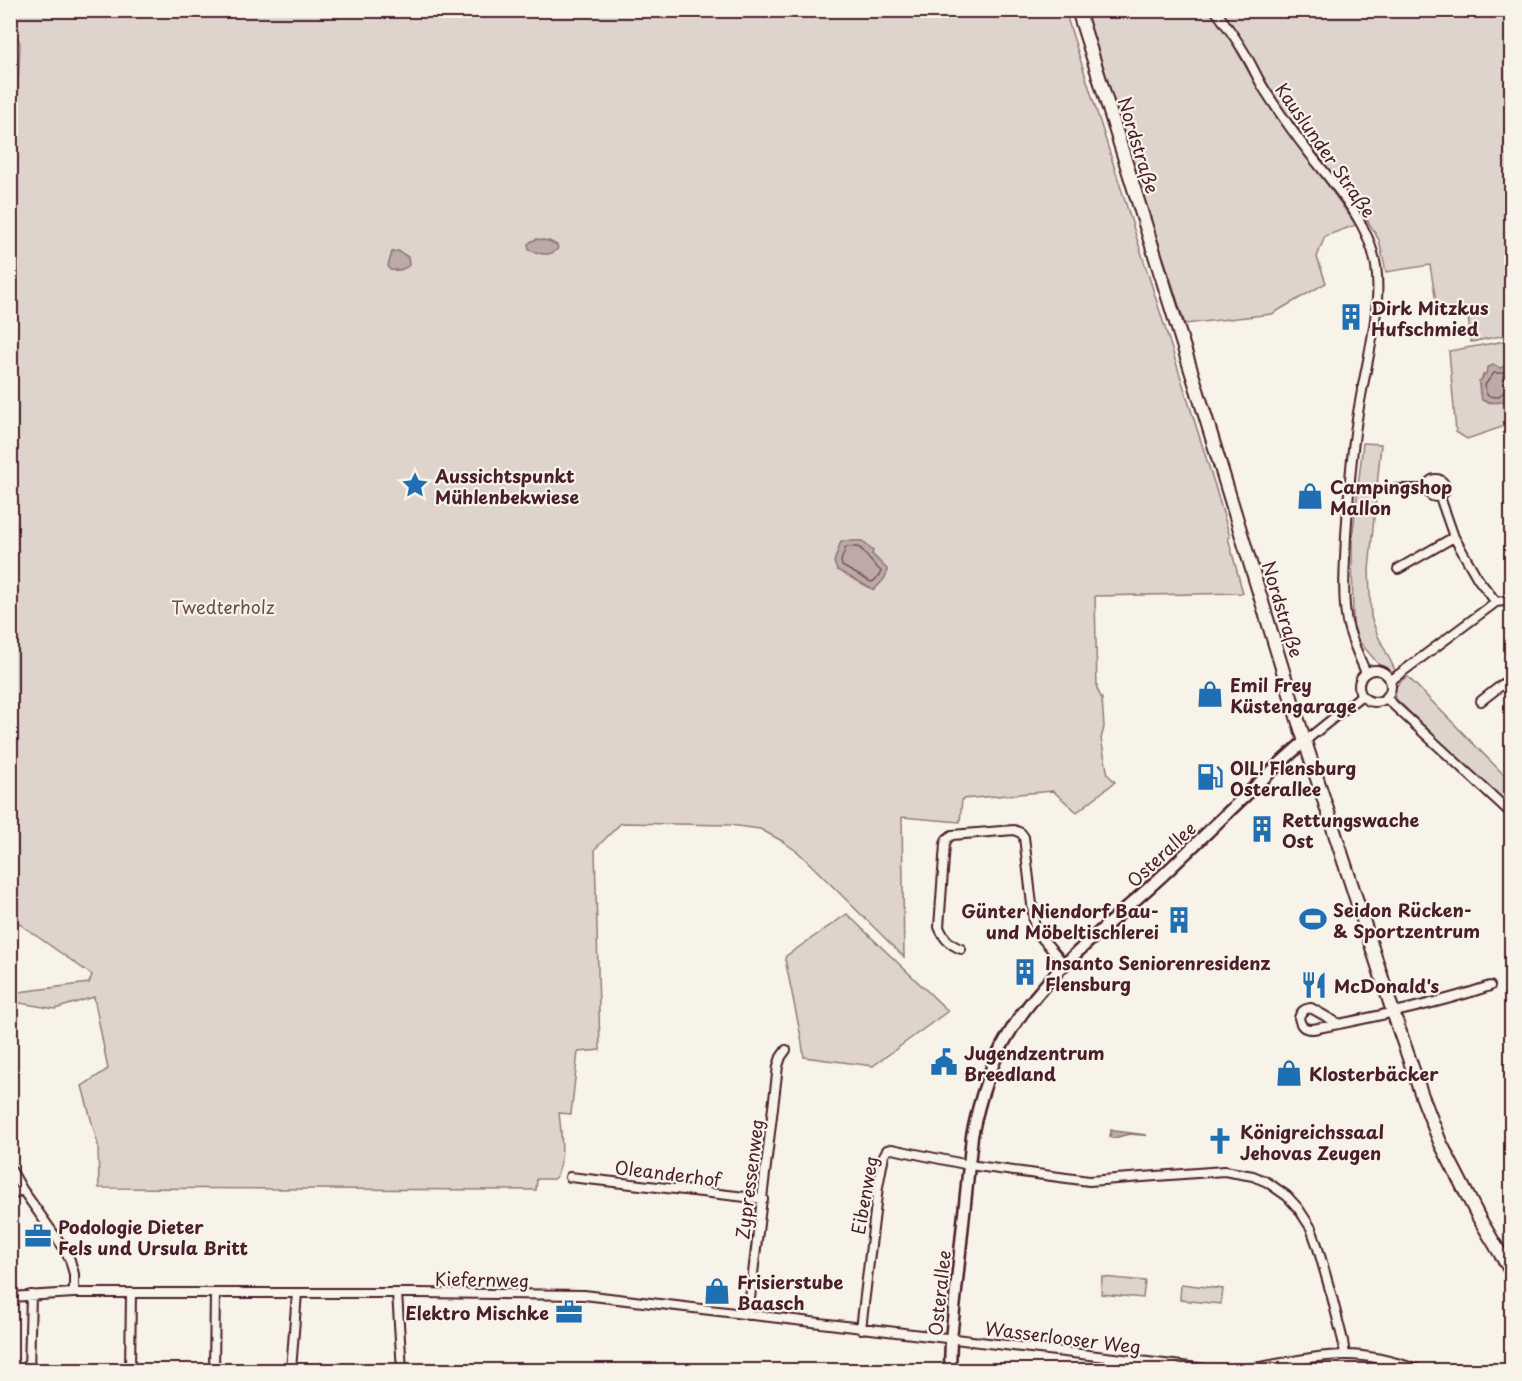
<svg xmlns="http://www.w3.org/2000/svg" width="1522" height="1381" font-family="'Playpen Sans',sans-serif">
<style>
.green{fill:#ded4cc;stroke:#947a7c;stroke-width:1.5}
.water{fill:#bcaaa7;stroke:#8e7275;stroke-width:1.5}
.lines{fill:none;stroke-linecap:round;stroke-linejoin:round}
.shore{stroke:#78575d;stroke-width:1.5}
.street-casing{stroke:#4a1f2b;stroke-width:12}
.secondary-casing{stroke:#4a1f2b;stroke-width:15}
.primary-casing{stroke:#4a1f2b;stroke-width:16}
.street{stroke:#f7f3e8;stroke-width:8}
.secondary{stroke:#f7f3e8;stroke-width:10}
.primary{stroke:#f7f3e8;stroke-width:12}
.labels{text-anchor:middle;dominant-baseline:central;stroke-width:4.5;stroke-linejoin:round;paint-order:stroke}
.street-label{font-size:18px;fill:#4a1f2b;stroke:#f7f3e8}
.poi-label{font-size:18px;font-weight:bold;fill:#4a1f2b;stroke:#f7f3e8;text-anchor:start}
.park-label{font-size:18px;fill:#6f4c53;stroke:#f7f3e8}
</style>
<rect width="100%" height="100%" fill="#f7f3e8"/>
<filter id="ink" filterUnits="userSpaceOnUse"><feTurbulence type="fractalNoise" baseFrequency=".0167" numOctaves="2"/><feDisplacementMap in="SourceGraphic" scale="12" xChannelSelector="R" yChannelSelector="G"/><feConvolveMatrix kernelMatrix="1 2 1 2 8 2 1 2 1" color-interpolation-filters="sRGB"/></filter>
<g filter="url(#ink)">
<!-- green -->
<path class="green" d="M11,11h1054l150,475 15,51 -2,1 15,55 -148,3 2,93 5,10 2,28 -3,12 7,36 7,7 -38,30 -24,-21 -91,8 -2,23 -58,-5 2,140 -105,-104 -17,-12 -22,-12 -30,-4 -109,-2 -26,26 5,201 -22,2 -7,62 -12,-1c2,17 7,53 -5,66h-17l-1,11 -437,-2 -1,-43 -16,-59 26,-17 -14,-72 -39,12 -35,-6 -10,3 1,-13 78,-10 3,-8 -71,-50 -6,-6 1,-2 -5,-4 -1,-804 7,-4 3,-61 -9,-20z
M1083,11h127l15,19 30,53 101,142 -31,11 -8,21 9,26 -54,31 -87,10z
M1221,11h290v323l-40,8 -4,-35 -30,1 -7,-43 -44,7 -7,-32 -12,-20 -88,-117 -46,-77z
M1511,340v28c-16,-1 -24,2 -32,16l1,10 25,4 4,-1 2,2v25l-44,15 -11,-7 -7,-81z
M1363,443l18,1 -12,126 2,47 7,19 18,36h-4l-13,-7 -21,-25 -5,-16 -1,-84z
M1408,677l103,105v25l-27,-24 -88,-84 -3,-9 10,-11z
M847,914l101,97 -75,55 -69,-9 -3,-20 -16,-78 1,-3z
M1102,1277l43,4 -2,17 -42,-4z
M1181,1284l42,5 -2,15 -41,-4z"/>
<!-- water -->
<path class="water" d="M537,239l12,2 8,4 1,4c-9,8 -18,5 -29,1l-1,-6 4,-3z
M398,251l10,6 1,8c-5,5 -11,6 -19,5l-2,-4 4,-14z
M1493,365l7,3 2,-1 9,1v31l-4,-2 -5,5c-7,1 -14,1 -20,-2l-2,-6 -1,-13 3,-2 1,-4 3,-1 1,-6z
M841,541h21l11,10 -1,3 15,15c1,9 -8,15 -13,21l-37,-20 -3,-8z
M1111,1130l4,1 32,4c-7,1 -13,-2 -21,0 -6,1 -9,3 -15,3l-1,-1z"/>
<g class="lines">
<!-- shore -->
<path class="shore" d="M1512,373h-18l-9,12 1,8 2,3 10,1 7,-6 7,1
M846,547c19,-1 14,2 24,13 3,4 7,8 11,11l-1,3 -6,7 -3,1 -29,-16 -1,-5z"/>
<defs>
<path id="street" d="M1215,10c12,16 24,32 33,49 7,12 12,25 20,36 13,20 27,40 42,59 26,33 59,68 66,112 6,39 -8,91 -15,130 -9,46 -12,93 -15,140 -1,28 -4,58 1,86 4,18 12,34 19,51
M1427 488a9 9 0 1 1 18 0a9 9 0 1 1-18 0Z
M1396,489h31
M1440,497l14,40 24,42 18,23
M1398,569l56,-32
M1359 686a16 16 0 1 1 32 0a16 16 0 1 1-32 0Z
M1390,681l106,-79 16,-2
M1386,698l126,116
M1481,701l31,-24
M1305,741l57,-46
M961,949c-12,-5 -17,-10 -22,-22l6,-83 2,-5 5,-4 62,-5 7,3 3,4 11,93 30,35
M1339,1024l-28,-16c-7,1 -10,3 -12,10 2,9 5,11 14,11 58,-11 121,-24 177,-43
M10,1168l12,21 41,58 7,13 4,14v19
M570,1177l193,22
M10,1196l12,-7
M397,1293l5,77
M10,1297l64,-4h344l166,2 623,74c16,1 31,1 47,-1 31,-5 61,-13 93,-13 25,0 49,7 72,15
M748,1315l30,-249 3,-9 5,-7
M861,1329l17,-142 6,-32 3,-5 5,-1 77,16 120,16 135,-10 29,5 14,6 20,14 11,12 13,20 6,17 15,52 11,44 2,14
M29,1370l2,-75
M130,1370l1,-77
M214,1370l1,-77
M291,1370l6,-77"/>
<path id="secondary" d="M950,1370l1,-31 21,-203c7,-35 17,-69 35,-99 36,-63 102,-112 155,-161 48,-45 93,-92 143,-135"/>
<path id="primary" d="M1078,10l127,405 92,302 96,295 29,84 18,46 39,76 33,55"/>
</defs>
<!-- street casing -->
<use href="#street" class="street-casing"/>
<!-- secondary casing -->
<use href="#secondary" class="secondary-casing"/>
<!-- primary casing -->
<use href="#primary" class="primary-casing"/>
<!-- street -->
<use href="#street" class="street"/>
<!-- secondary -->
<use href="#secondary" class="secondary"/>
<!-- primary -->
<use href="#primary" class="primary"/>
</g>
</g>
<!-- icons -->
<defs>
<symbol id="building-bare" viewBox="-9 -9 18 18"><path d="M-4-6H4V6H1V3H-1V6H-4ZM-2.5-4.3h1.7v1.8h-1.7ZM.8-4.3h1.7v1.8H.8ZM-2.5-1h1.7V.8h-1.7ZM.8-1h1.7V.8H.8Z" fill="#1f6fb2" stroke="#f7f3e8" stroke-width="2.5" paint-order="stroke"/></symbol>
<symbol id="sight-bare" viewBox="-9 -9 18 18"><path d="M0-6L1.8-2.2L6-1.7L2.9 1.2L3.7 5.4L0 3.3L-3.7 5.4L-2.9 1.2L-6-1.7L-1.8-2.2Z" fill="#1f6fb2" stroke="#f7f3e8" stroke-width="2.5" paint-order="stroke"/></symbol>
<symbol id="shop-bare" viewBox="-9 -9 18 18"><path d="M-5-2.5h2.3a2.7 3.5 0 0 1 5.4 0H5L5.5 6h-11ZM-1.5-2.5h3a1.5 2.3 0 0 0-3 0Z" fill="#1f6fb2" stroke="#f7f3e8" stroke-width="2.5" paint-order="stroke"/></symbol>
<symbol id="fuel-bare" viewBox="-9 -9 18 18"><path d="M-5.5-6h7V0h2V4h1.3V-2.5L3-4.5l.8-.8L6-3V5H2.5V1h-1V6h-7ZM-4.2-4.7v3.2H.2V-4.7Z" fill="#1f6fb2" stroke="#f7f3e8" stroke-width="2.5" paint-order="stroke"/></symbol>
<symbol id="stadium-bare" viewBox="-9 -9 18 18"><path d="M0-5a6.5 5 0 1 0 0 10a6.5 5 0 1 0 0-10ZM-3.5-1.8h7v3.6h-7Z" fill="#1f6fb2" stroke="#f7f3e8" stroke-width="2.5" paint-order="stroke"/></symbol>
<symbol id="restaurant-bare" viewBox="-9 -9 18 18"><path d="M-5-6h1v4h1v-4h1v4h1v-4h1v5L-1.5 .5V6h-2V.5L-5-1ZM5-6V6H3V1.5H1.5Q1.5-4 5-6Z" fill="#1f6fb2" stroke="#f7f3e8" stroke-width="2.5" paint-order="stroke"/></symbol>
<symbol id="civic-bare" viewBox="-9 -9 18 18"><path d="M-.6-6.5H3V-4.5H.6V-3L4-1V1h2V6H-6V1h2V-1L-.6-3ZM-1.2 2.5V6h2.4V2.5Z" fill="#1f6fb2" stroke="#f7f3e8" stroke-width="2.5" paint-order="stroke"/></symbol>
<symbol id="church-bare" viewBox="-9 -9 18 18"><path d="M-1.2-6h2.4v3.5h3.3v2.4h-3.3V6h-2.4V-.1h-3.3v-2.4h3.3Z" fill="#1f6fb2" stroke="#f7f3e8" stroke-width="2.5" paint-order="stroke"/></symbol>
<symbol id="office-bare" viewBox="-9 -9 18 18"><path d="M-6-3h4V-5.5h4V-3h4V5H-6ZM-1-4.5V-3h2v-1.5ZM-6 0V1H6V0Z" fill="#1f6fb2" stroke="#f7f3e8" stroke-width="2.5" paint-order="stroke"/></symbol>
</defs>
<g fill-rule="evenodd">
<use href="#building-bare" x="1332" y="298" width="38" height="38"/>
<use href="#sight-bare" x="396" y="466" width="38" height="38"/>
<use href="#shop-bare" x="1291" y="477" width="38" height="38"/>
<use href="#shop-bare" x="1191" y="675" width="38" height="38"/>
<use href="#fuel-bare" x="1191" y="758" width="38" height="38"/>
<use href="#building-bare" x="1243" y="810" width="38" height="38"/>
<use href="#stadium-bare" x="1294" y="900" width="38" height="38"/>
<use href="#building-bare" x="1160" y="901" width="38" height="38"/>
<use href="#building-bare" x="1006" y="953" width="38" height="38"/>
<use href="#restaurant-bare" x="1295" y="966" width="38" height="38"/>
<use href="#civic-bare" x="925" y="1043" width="38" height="38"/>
<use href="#shop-bare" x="1270" y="1054" width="38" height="38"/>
<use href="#church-bare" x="1201" y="1122" width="38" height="38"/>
<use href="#office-bare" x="19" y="1217" width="38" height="38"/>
<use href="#shop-bare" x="698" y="1272" width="38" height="38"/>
<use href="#office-bare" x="550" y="1293" width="38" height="38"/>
</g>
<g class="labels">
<!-- street labels -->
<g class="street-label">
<text transform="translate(1139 145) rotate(73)">Nordstraße</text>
<text transform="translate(1326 150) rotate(55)">Kauslunder Straße</text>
<text transform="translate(1283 609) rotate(73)">Nordstraße</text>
<text transform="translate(1161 854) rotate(-43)">Osterallee</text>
<text transform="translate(668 1173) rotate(7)">Oleanderhof</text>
<text transform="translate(749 1179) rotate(-83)">Zypressenweg</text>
<text transform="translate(864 1195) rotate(-80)">Eibenweg</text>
<text transform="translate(482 1279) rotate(1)">Kiefernweg</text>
<text transform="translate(939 1293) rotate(-84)">Osterallee</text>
<text transform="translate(1063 1337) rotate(7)">Wasserlooser Weg</text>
</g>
<!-- poi labels -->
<g class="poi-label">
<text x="1371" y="307">Dirk Mitzkus<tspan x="1371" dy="21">Hufschmied</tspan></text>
<text x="435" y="475">Aussichtspunkt<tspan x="435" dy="21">Mühlenbekwiese</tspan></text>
<text x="1330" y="486">Campingshop<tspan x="1330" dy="21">Mallon</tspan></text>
<text x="1230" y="684">Emil Frey<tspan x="1230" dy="21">Küstengarage</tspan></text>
<text x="1230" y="767">OIL! Flensburg<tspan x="1230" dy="21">Osterallee</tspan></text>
<text x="1282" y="819">Rettungswache<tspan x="1282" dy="21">Ost</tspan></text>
<text x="1333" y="909">Seidon Rücken-<tspan x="1333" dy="21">&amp; Sportzentrum</tspan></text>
<text x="1159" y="910" text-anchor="end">Günter Niendorf Bau-<tspan x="1159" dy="21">und Möbeltischlerei</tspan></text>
<text x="1045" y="962">Insanto Seniorenresidenz<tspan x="1045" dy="21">Flensburg</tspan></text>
<text x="1334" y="985">McDonald's</text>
<text x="964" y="1052">Jugendzentrum<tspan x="964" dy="21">Breedland</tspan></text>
<text x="1309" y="1073">Klosterbäcker</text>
<text x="1240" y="1131">Königreichssaal<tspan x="1240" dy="21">Jehovas Zeugen</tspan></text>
<text x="58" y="1226">Podologie Dieter<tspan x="58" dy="21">Fels und Ursula Britt</tspan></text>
<text x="737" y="1281">Frisierstube<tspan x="737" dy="21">Baasch</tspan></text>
<text x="549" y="1312" text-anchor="end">Elektro Mischke</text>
</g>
<!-- park labels -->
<g class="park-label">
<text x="223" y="606">Twedterholz</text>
</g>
</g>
<!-- margin -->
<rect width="1522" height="1381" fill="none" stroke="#f7f3e8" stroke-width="36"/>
<rect x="18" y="18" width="1486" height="1345" fill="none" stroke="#4a1f2b" stroke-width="2" filter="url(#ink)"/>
</svg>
